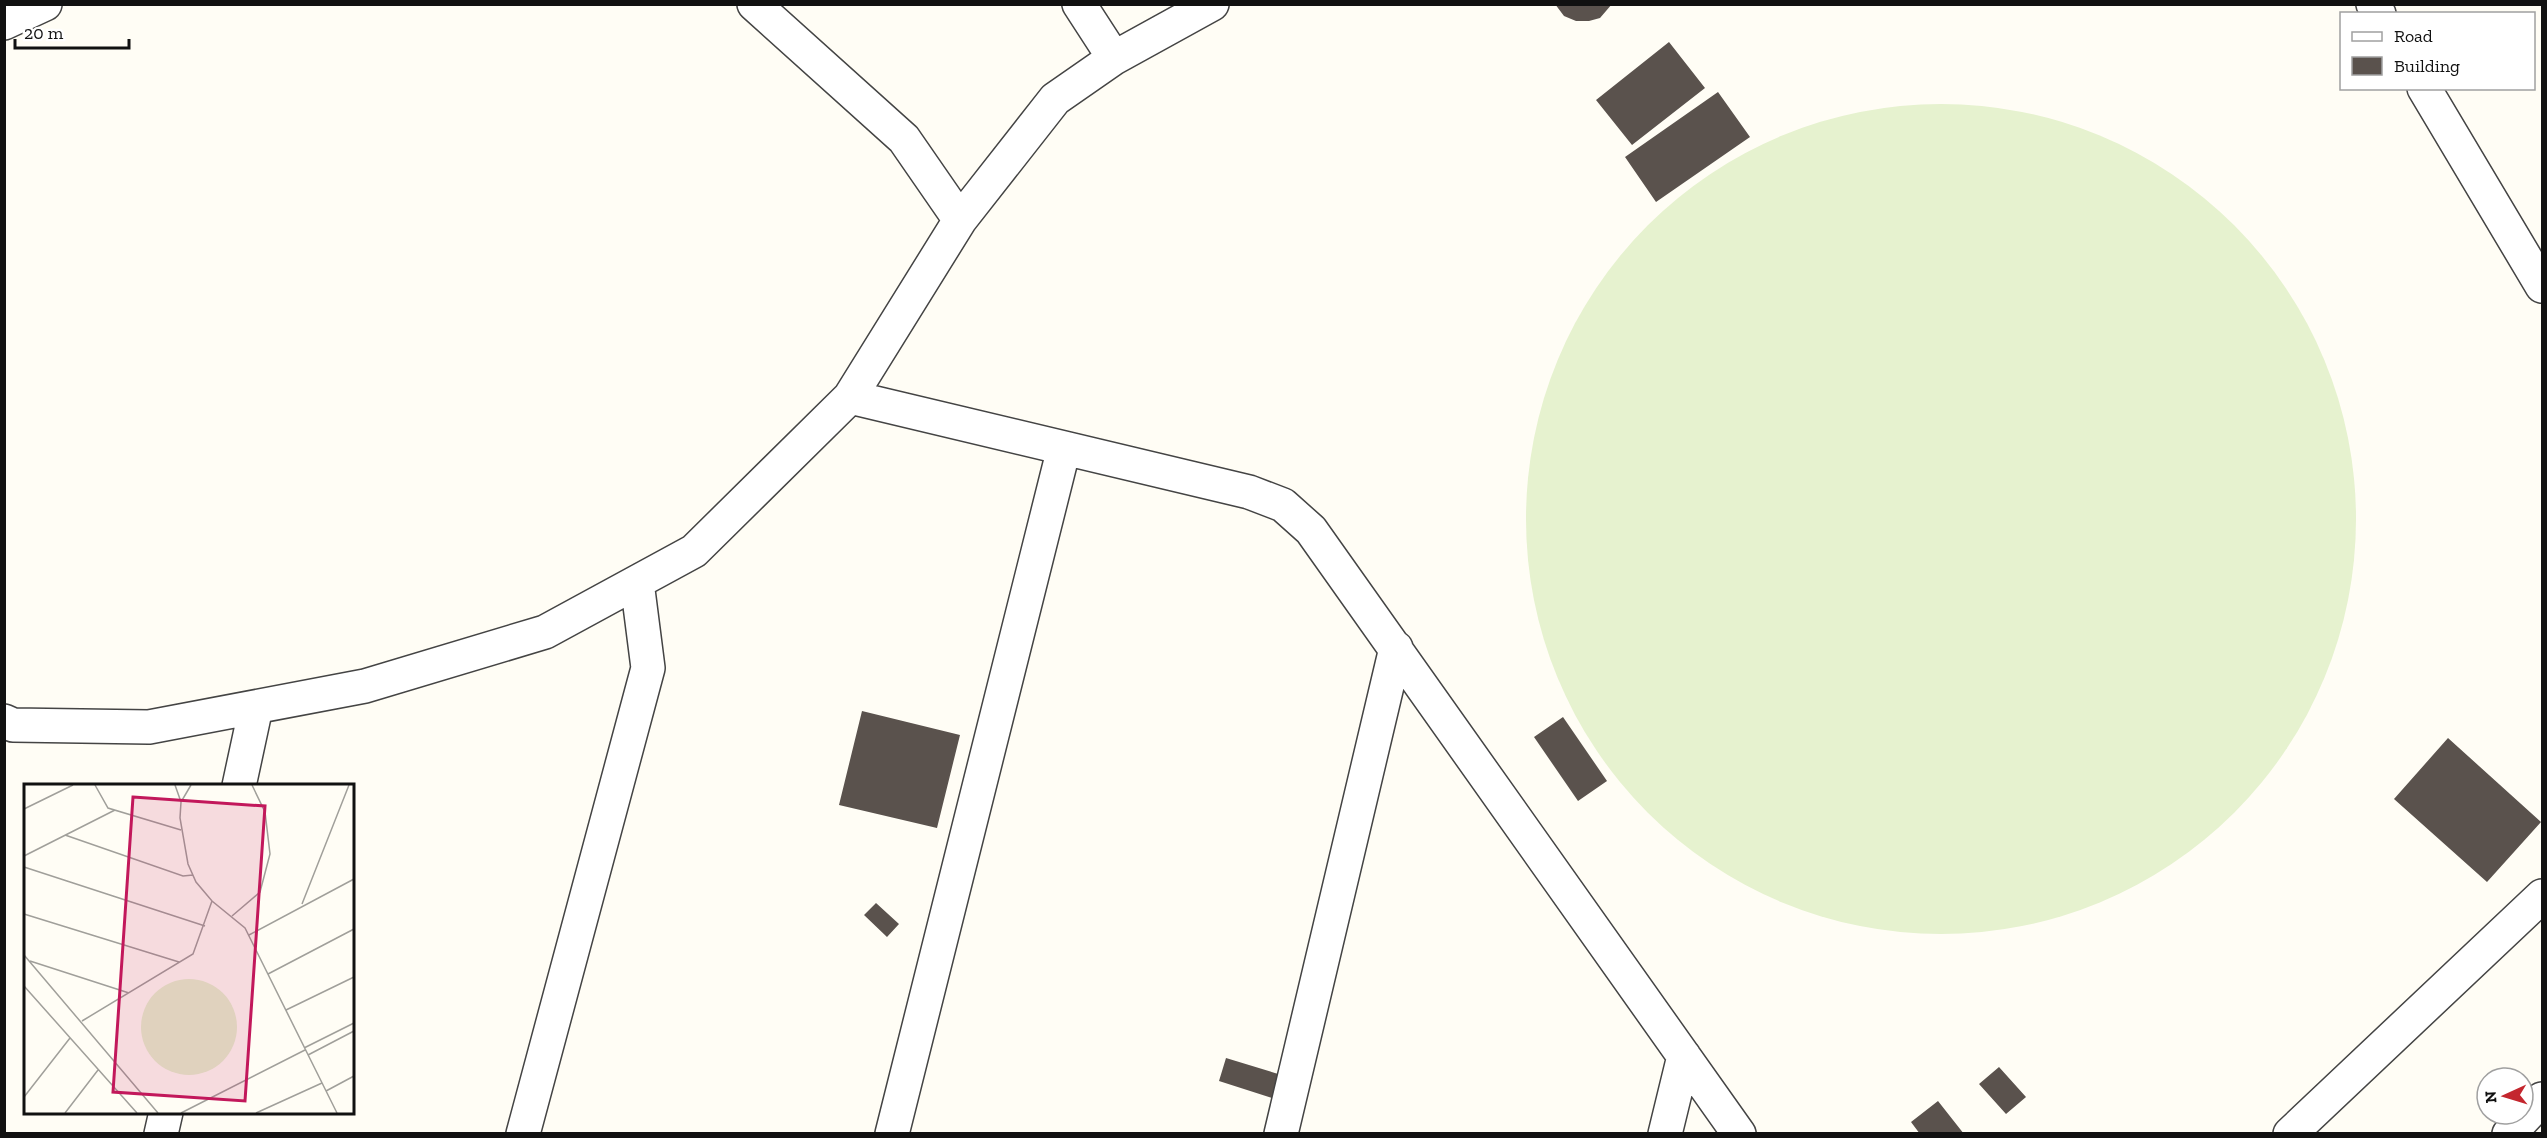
<svg xmlns="http://www.w3.org/2000/svg" width="2547" height="1138" font-family="'Zilla Slab',serif">
<style>
.pitch{fill:#e6f2cf}
.building{fill:#5a524d}
.lines{fill:none;stroke-linecap:round;stroke-linejoin:round}
.street-casing{stroke:#444;stroke-width:36}
.street{stroke:#fff;stroke-width:33}
.inset-road{fill:none;stroke:#a09f9a;stroke-width:1.5}
.view{fill:#c2185b;fill-opacity:0.15;stroke:#c2185b;stroke-width:3}
.inset-edge{fill:none;stroke:#111;stroke-width:3}
</style>
<rect width="100%" height="100%" fill="#fffdf5"/>
<!-- pitch -->
<path class="pitch" d="M1526 519a415 415 0 1 1 830 0a415 415 0 1 1-830 0Z"/>
<!-- building -->
<path class="building" d="M1555,4h57l-12,14 -11,3h-13l-12,-5z
M1669,42l36,46 -73,57 -36,-45z
M1718,92l32,45 -94,65 -31,-45z
M862,711l98,24 -23,93 -98,-23z
M1563,717l44,64 -29,20 -44,-64z
M2448,738l93,84 -54,60 -93,-83z
M876,903l23,21 -12,13 -23,-22z
M1226,1058l62,19 -7,24 -62,-20z
M1999,1067l27,30 -20,17 -27,-30z
M1938,1101l26,33h-44l-9,-12z"/>
<g class="lines">
<defs>
<path id="street" d="M754,4l150,135 56,81
M1079,4l35,54
M2373,4l6,10
M4,23l41,-19
M2424,88l118,198
M850,397l399,95 34,13 28,25 428,604
M4,721l9,4 136,2 216,-41 180,-54 149,-81 156,-154 110,-177 95,-121 59,-41 98,-54
M239,786l17,-79
M161,1134l5,-22
M523,1134l125,-466 -11,-86
M892,1134l172,-686
M1281,1134l115,-486
M1665,1134l19,-78
M2290,1134l252,-238
M2509,1134l33,-35"/>
</defs>
<!-- street casing -->
<use href="#street" class="street-casing"/>
<!-- street -->
<use href="#street" class="street"/>
</g>
<!-- overview -->
<g transform="translate(24 784)">
<rect width="330" height="330" fill="#fffdf5"/>
<path d="M117 243a48 48 0 1 1 96 0a48 48 0 1 1-96 0Z" fill="#e6f2cf"/>
<path class="inset-road" d="M71,1l13,23 73,22M151,1l6,17M167,1l-10,17 -1,16 8,46 8,18 16,19 33,27 92,185M0,25l49,-24M41,51l118,41 10,-1M0,72l91,-46M0,83l181,59M278,120l47,-119M0,130l155,48M208,132l28,-24 10,-38 -5,-42 -13,-27M225,151l105,-56M0,171l134,158M6,177l99,32M244,190l86,-45M0,202l113,127M262,226l68,-33M58,237l111,-67 19,-53M280,264l50,-25M284,271l46,-24M302,307l28,-15M0,313l46,-59M41,329l33,-43M157,329l124,-63M232,329l66,-30"/>
<path class="view" d="M109,13l132,9 -20,295 -132,-9z"/>
<rect width="330" height="330" class="inset-edge"/>
</g>
<!-- border -->
<rect width="2547" height="1138" fill="none" stroke="#111111" stroke-width="12"/>
<!-- legend -->
<rect x="2340" y="12" width="195" height="78" fill="#ffffff" stroke="#a0a0a0" stroke-width="1.5"/>
<rect x="2352" y="32" width="30" height="9" fill="#ffffff" stroke="#a0a0a0" stroke-width="1.5"/>
<text x="2394" y="42" font-size="18" fill="#111111">Road</text>
<rect x="2352" y="57" width="30" height="18" fill="#5a524d" stroke="#a0a0a0" stroke-width="1.5"/>
<text x="2394" y="72" font-size="18" fill="#111111">Building</text>
<!-- north arrow -->
<g transform="translate(2505 1096) rotate(266)"><circle r="28" fill="#ffffff" stroke="#a0a0a0" stroke-width="1.5"/>
<path d="M0-4.5L10 22L0 15L-10 22Z" fill="#c4262e"/>
<text y="-9" font-size="16" font-weight="bold" text-anchor="middle" fill="#111111">N</text>
</g>
<!-- scale -->
<path d="M15 39v9h114v-9" fill="none" stroke="#111111" stroke-width="3"/>
<text x="24" y="39" font-size="18" fill="#111111" stroke="#ffffff" stroke-width="4.5" paint-order="stroke">20 m</text>
</svg>
